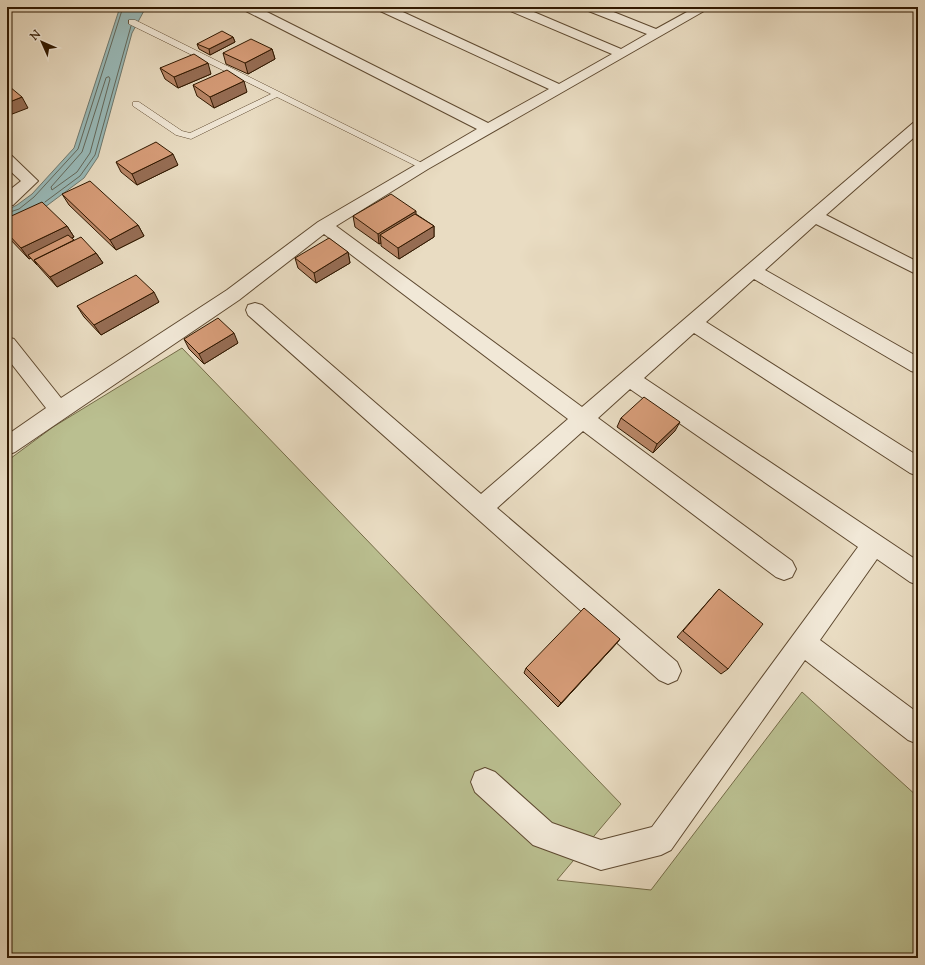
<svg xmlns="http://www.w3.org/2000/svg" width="925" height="965" font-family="'Sorts Mill Goudy',serif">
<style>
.green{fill:#babf90;stroke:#756c48}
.water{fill:#99bab9;stroke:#6f796f}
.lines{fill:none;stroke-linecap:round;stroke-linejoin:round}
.shore{stroke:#64695c;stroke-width:1}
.service-casing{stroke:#5e4930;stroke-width:1}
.minor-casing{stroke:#5e4930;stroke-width:2}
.service{fill:#f1e8d7;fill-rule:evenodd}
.minor{fill:#f1e8d7;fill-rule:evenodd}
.wall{fill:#b88667;stroke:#301800}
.shaded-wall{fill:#966d54;stroke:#301800}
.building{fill:#d69c78;stroke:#301800}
</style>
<rect width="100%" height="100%" fill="#e9dcc2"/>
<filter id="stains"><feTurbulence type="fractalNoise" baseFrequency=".005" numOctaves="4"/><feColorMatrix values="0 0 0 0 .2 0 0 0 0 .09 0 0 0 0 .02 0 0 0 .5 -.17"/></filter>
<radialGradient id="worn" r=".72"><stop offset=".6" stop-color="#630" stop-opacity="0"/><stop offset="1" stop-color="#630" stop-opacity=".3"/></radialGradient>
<!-- green -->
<path class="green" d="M182,348l439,456 -64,76 94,10 151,-198 116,105v161h-911v-497l46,-34z"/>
<!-- water -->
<path class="water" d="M120,7h26l-14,26 -34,124 -14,21 -47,35 -30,15v-18l10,-5 15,-11 42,-46z"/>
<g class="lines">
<!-- shore -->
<path class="shore" d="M109,77l1,2 -20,74 -13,19 -25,18 -1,-3 31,-35 24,-74z
M45,202l35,-26 15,-21 36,-129
M7,213l12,-4 15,-12 44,-48 45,-142"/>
<defs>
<path id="service" d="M129,20h6l293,146 -2,2h-6l-143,-71 -86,42 -15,-4 -43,-29v-4h6l43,29 8,2 81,-39 -142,-70z"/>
<path id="minor" d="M156,7h13l-6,4 -5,-1z
M242,7h15l231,116 61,-34 -171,-79 -2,-3h16l167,77 53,-30 -104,-44 -2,-3h16l99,42 26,-15 -61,-24 -2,-3h17l55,22 40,-22h15l-283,162 -92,57 246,181 331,-284 5,-1v12l-92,81 92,47v13l-102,-51 -51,46 153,87v16l-7,-2 -157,-92 -48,43 212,134v20l-8,-3 -216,-140 -50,45 274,183v24l-8,-3 -33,-23 -57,81 98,73v31l-10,-4 -103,-80 -134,190 -10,5 -60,15 -68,-25 -58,-53 -4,-10 4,-10 10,-4 10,4 57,51 49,17 51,-13 206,-280 -228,-158 -32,29 194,143 4,8 -4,8 -8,3 -8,-3 -193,-146 -86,77 180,154 4,9 -4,9 -9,4 -9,-4 -411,-365 -2,-5 2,-5 7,-2 7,2 219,189 87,-75 -244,-185 -85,66 -224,152 -8,3v-20l39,-27 -39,-50v-21l7,2 47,59 166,-108 91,-68 159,-93 -233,-119z
M7,154l5,2 26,25 -25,24 -6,1v-14l14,-11 -14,-13z"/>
</defs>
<!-- service casing -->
<use href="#service" class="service-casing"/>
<!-- minor casing -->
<use href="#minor" class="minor-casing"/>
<!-- service -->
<use href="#service" class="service"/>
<!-- minor -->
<use href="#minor" class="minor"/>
</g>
<!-- wall -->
<path class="wall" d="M233,37l2,5 -25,13 -11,-6 -2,-5z
M272,49l3,10 -27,15 -22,-10 -3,-11z
M160,68l51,6 -33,14 -13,-9z
M193,85l54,7 -33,16 -17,-12z
M116,162l62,3 -41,20 -16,-13z
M62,194l76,31 6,11 -28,14 -47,-45z
M416,214l18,12v11l-35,22 -18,-13v-3l-2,1 -24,-17 -2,-11z
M7,218l60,8 7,11 -2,1 2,2 22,13 7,10 -46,24 -26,-29 -2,1 -22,-23z
M348,252l2,11 -34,20 -18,-15 -3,-10z
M159,302l-58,33 -17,-18 -7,-11z
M184,339l54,4 -34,21 -15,-15z
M621,418l54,13 -22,22 -36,-26z
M719,589l9,80 -7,5 -44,-37z
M620,639l-4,5 -58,63 -34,-34 2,-5z"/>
<!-- shaded-wall -->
<path class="shaded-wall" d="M233,37l2,5 -25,13 -1,-6z
M272,49l3,10 -27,15 -3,-11z
M208,63l3,11 -33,14 -4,-11z
M244,81l3,11 -33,16 -4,-11z
M22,97l6,11 -21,8v-13z
M173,154l5,11 -41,20 -5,-11z
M416,211v10l-36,14 1,8 -2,1 -1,-10z
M138,225l6,11 -28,14 -6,-10z
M67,226l7,11 -43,21 -3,-3 3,3 -2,1 -8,-11z
M434,226v11l-35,22 -1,-11z
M348,252l2,11 -34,20 -2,-10z
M96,253l7,10 -46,24 -7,-10z
M154,292l5,10 -58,33 -7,-10z
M234,333l4,10 -34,21 -5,-10z
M680,422l-5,9 -22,22 4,-9z
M620,639l-4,5 -58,63 3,-4z"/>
<!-- building -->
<path class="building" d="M222,31l11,6 -24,12 -12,-5z
M251,39l21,10 -27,14 -22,-10z
M194,54l14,9 -34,14 -14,-9z
M227,70l17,11 -34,16 -17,-12z
M10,87l12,10 -15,6v-15z
M156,142l17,12 -41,20 -16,-12z
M90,181l48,44 -28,15 -48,-46z
M391,194l25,17 -38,23 -25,-18z
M42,202l25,24 -46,22 -14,-15v-15z
M415,214l19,12 -36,22 -18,-13z
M68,235l6,5 -40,20 3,5 -9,-10z
M81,237l15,16 -46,24 -16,-17z
M329,238l19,14 -34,21 -19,-15z
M136,275l18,17 -60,33 -17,-19z
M218,318l16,15 -35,21 -15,-15z
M644,397l36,25 -23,22 -36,-26z
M719,589l44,35 -35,45 -45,-38z
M584,608l36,31 -59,64 -35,-35z"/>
<!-- margin -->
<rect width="925" height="965" fill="none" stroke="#e9dcc2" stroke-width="24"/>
<rect x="8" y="8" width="909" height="949" fill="none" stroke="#301800" stroke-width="2"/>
<rect x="12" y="12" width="901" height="941" fill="none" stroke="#301800"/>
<!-- north arrow -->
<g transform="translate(42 42) rotate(315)" stroke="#f1e8d7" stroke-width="3" paint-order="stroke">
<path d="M0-3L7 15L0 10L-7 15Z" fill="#301800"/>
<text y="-6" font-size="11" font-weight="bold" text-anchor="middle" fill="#301800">N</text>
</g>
<rect width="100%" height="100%" filter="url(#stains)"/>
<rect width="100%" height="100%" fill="url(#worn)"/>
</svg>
